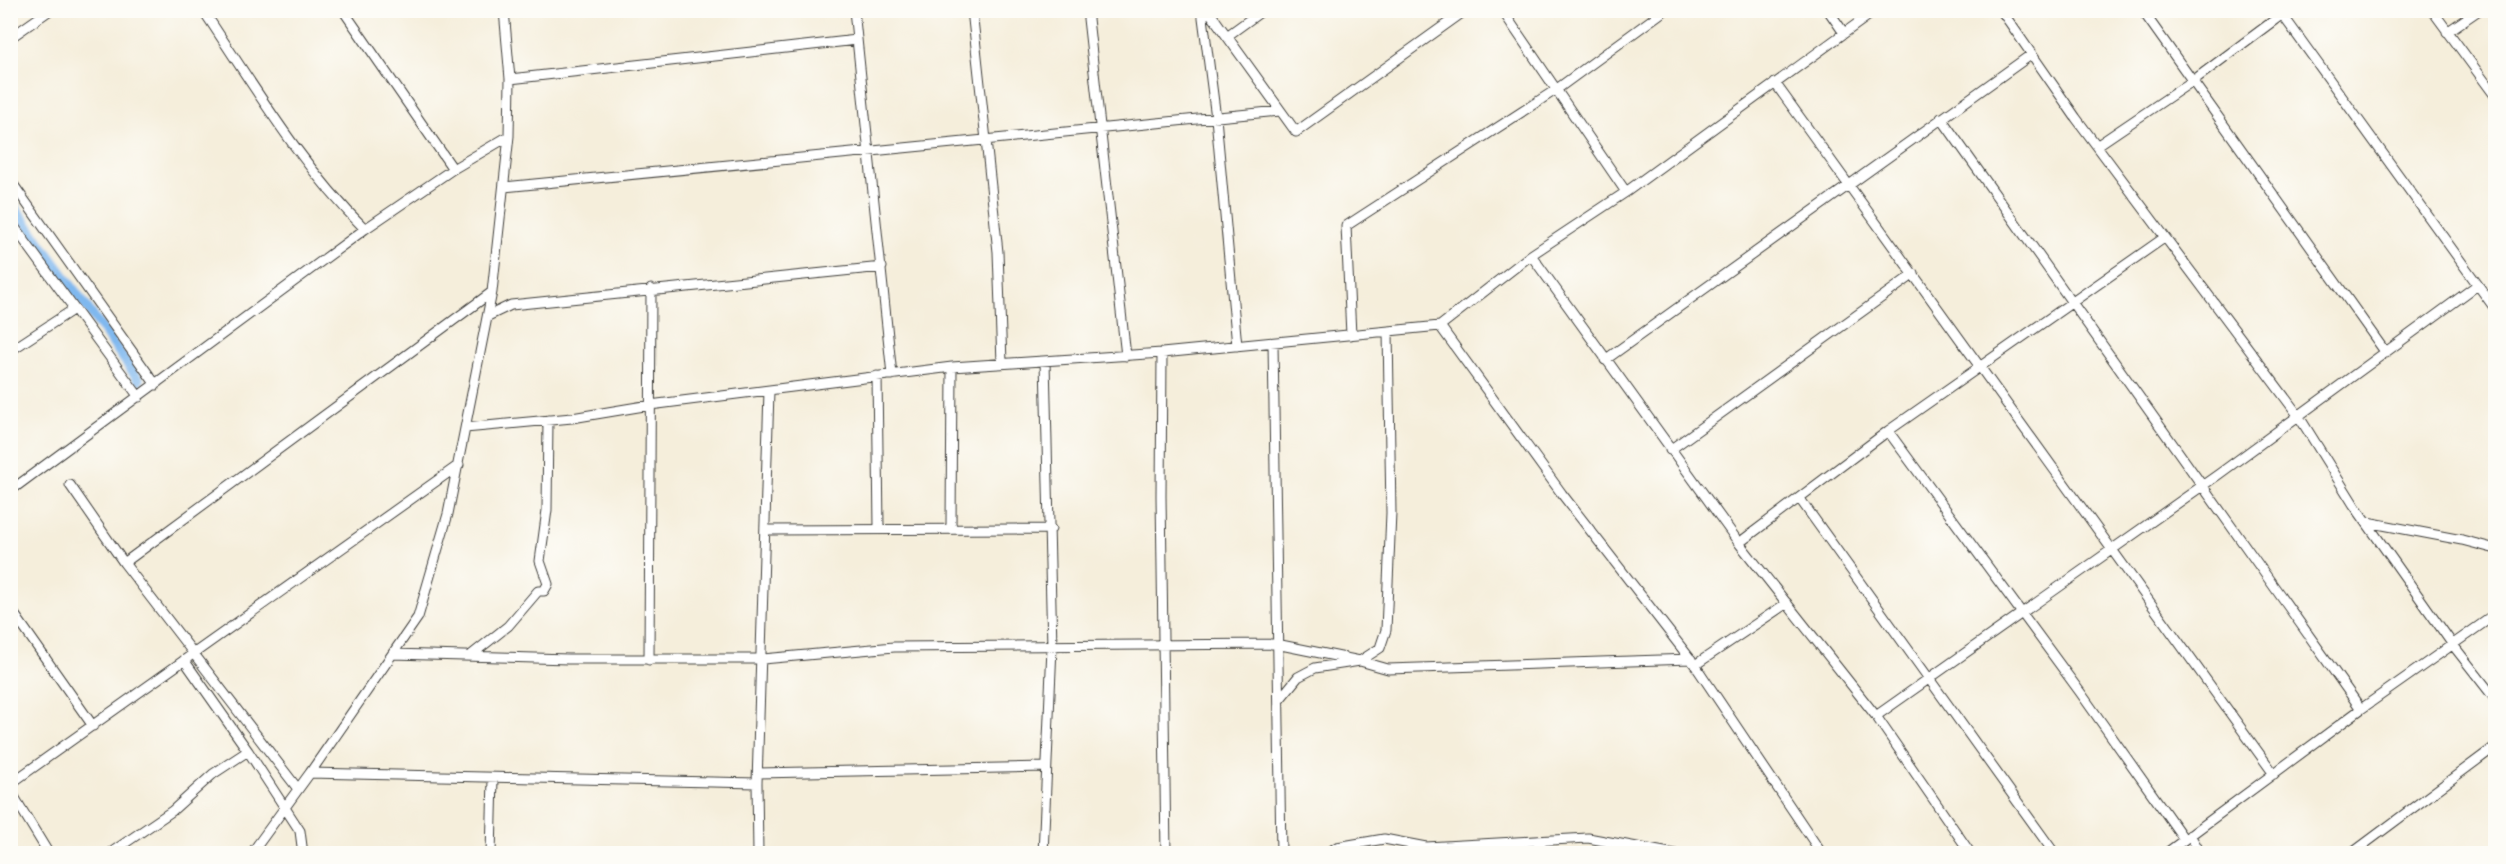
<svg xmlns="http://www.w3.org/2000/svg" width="2506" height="864" font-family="'IM FELL Double Pica',serif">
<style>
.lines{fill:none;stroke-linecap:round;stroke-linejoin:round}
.canal{stroke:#7fb8ef;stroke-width:10}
.minor-casing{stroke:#3d3c39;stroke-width:11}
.minor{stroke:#fff;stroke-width:9}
</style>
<rect width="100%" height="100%" fill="#fdfcf7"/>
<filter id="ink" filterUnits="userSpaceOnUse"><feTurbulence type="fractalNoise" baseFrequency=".0167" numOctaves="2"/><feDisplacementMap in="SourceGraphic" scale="12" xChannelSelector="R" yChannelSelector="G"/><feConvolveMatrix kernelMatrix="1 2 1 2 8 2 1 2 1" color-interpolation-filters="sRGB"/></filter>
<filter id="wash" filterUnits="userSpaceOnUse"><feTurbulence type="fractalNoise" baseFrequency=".008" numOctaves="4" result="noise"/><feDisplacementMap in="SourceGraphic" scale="24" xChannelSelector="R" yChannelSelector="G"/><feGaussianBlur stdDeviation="1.35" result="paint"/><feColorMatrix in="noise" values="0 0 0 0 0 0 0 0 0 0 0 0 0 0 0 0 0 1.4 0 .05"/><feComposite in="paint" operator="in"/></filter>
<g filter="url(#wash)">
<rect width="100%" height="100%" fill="#f5eedb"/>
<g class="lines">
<!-- canal -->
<path class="canal" d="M10,201l129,179"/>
</g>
</g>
<g filter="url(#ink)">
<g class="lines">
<defs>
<path id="minor" d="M203,10c51,76 97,155 162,219
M343,10l110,159
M854,10l38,365
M972,10l26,242 4,111
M1087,10l39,346
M1202,10l14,108 21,228
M1208,10l88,122 170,-122
M1502,10l124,182
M1828,10l16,23
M2001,10l75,108 222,297 56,90 99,140 43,55
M2142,10l244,343
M2279,10l217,300
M2432,10l64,87
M2447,32l32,-22
M1227,36l36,-26
M10,38l40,-28
M510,79l347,-39
M1775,83l499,691
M1941,118l420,591
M2098,145l96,-65 94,-70
M10,180l146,205
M504,187l776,-76
M10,221l129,176
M1531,255l208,288 137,173 93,135
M488,316l23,-11 371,-38
M1440,326l122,168 133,171 127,189
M1351,335l-5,-109 211,-137 108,-79
M1273,343l8,511
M10,351l64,-42
M1162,353l-1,143 5,358
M1605,360l427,-306
M877,376l2,151
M465,428l107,-10 78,-13 302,-38 210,-14 278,-27 91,-71 95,-63 250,-182
M1888,431l192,261 104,147
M1670,450l244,-176
M70,485l54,78 174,226
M10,491l355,-262 88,-60 56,-33
M1800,499l255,355
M2367,522l95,18 34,9
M951,528l1,-161
M766,530l285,-1
M1739,543l149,-112 276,-193
M124,563l368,-271
M10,608l83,118
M393,654l175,5h195l131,-12 382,-3 84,17 28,8 303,-10
M470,656l38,-30 30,-35h6l4,-7 -8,-23 7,-51 1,-90
M184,660l64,91 52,80 3,23
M649,660l2,-371
M1695,665l92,-62
M1280,699l18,-22 17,-9 45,-7 20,-13 6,-18 5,-117 -3,-181
M1876,716l343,-242 257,-188
M310,773l447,10
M758,773l288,-6
M10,784l449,-319
M10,790l39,64
M2190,835l11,19
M109,854l63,-43 41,-37 35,-23
M251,854l59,-81 108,-156 30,-103 44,-222 17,-156 1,-57 -6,-69
M491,854l2,-76
M758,854l-1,-71 12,-392
M1043,854l9,-207 -7,-286
M1326,854l11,-7 47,-8 42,8 162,-9 87,16
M2165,854l196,-145 135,-95
M2351,854l145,-108"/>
</defs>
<!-- minor casing -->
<use href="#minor" class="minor-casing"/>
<!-- minor -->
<use href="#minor" class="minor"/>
</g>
</g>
<!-- margin -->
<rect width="2506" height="864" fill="none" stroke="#fdfcf7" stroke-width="36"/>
</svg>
